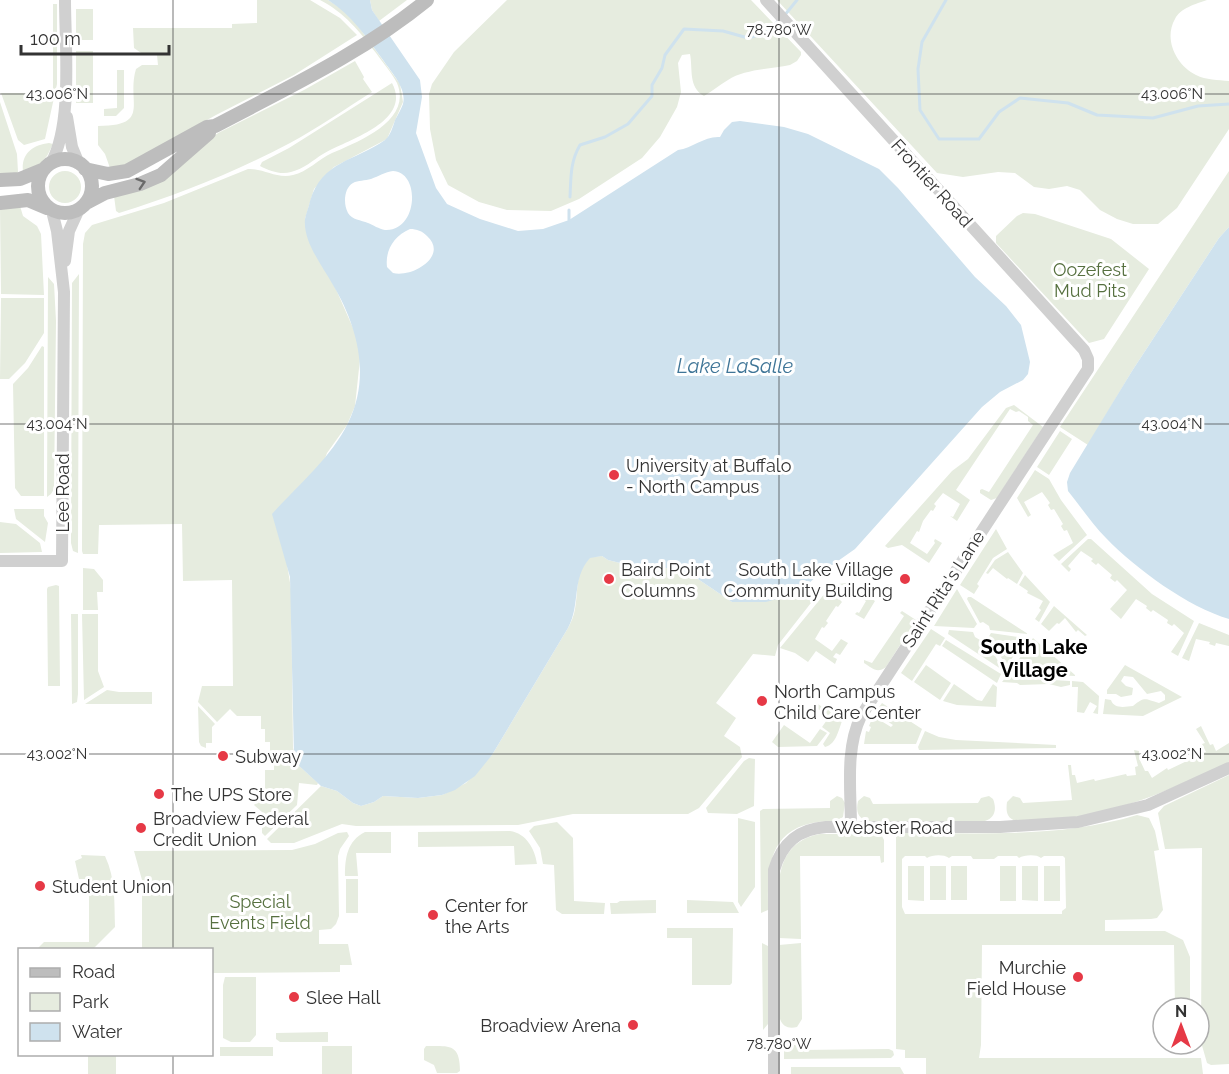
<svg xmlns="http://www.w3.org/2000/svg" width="1229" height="1074" font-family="Raleway,sans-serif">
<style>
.green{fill:#e6ecdf;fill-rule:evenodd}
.water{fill:#cfe2ee;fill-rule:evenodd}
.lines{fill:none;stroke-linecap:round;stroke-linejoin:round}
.stream{stroke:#cfe2ee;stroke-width:3}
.tertiary{stroke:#d0d0d0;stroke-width:12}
.secondary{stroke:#bdbdbd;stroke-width:14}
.oneway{stroke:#6a6a6a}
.ticks{fill:none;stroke:#333;stroke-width:1.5;stroke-opacity:0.45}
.poi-dot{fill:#e63946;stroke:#fff;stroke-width:2}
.labels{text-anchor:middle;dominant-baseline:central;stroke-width:6;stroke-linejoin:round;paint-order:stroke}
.street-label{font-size:18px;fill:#333;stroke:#fff}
.park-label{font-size:18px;fill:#56703f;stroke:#fff}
.poi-label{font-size:18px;fill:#333;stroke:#fff;text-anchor:start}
.water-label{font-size:20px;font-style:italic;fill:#3f7597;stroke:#fff}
.neighbourhood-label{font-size:20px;font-weight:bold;fill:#000;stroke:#fff}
.ticks-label{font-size:15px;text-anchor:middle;fill:#333;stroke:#fff;stroke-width:6;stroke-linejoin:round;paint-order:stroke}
</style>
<rect width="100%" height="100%" fill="#fff"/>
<!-- green -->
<path class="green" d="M257,0h53l30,18 17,17 -63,40 -78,40 -90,50 -16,3 -5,-14 -7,-9v-19c54,0 28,-24 38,-57l6,-4h16l-1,-10h-13l-10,-7 -1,-20h99v-4l25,-1z
M320,0h8l14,9 14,14 44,61 3,18 -16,37 -53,28 -20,22 -9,30 52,118 3,22 -5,47 -8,19 -20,28 -40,111 4,25 2,159 4,16 21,19 -1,2 -18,-2 -2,22 -32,31 -3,-3v-21l-8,-7 7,-8v-9h4v-18h9v-14h-4v-14h-5v-13h-4v-13h-24l-7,-7 -13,13 -19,-20 4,-16h31l-1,-106 -49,1 -1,-57 -83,1 -1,29h-15l-1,-3 1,-307 2,-11 7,-8 72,-22 84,-34c16,-1 28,10 45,6 14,-3 26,-16 39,-22 25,-11 81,-32 65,-70 -5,-10 -14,-20 -21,-30 -17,-22 -31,-40 -56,-53z
M370,0h37l-28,21 -7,-11z
M507,0h244l50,52v3l-4,6 -7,4c-19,4 -46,4 -62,15 -9,5 -15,11 -24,16 -16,-9 -11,-27 -14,-42l-8,1 -4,8 3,29 -4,15 -17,30 -18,21 -63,41 -28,12 -44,-1 -28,-8 -31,-17 -12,-25 -6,-31 -1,-35 3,-10 22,-32z
M777,0h430c-11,4 -27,8 -32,19 -12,21 2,47 21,56 10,5 22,5 33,6v48l-52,79 -19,16h-25l-16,-5 -17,-9 -20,-20 -13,-4 -18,3 -15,-2 -19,-14 -17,-1 -35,5 -26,-4z
M53,4h4v80l-12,55 -21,6 -6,-5 -17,-47h52z
M93,9v31h-17v-31z
M76,51h17v52h-17z
M355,61l9,16 -1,2 9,13c-27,17 -54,36 -82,51 -55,29 -112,52 -171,70l-3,-2 -2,-15 106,-64 84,-42z
M117,70h7v38l-8,8h-12v-7l13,-1z
M392,83c21,39 -46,57 -69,71 -10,6 -19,15 -32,18 -10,3 -21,-1 -31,-6l2,-4 27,-14z
M0,102l17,52 1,18 -2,3 -16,1z
M49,143l4,1 -6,12 -8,9 -16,7c-2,-18 9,-27 26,-29z
M1229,171v56l-10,11 -87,133 -44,74 -28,-18z
M49 187a16 16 0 1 1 32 0a16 16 0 1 1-32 0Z
M20,206l3,10 14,10 4,8 3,61 -43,-1 -1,-87z
M1023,213l12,1 76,25 38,30 -45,70 -15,4 -93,-100v-7l21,-20z
M79,274l-1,277v2l-5,-2 -2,-8 1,-260z
M48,277l6,7 2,37 -2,168 -3,5 -4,3z
M1,298h43v35l-19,30 -16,16h-9z
M42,346l2,1v149h-23l-6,-8 -2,-104 15,-16z
M1014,405l29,22 -46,71 -6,2 -11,-7v-3l2,-1 7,3 44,-67 -5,-4v-4l-9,-6 -3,1 -6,-3 -54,81 14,10 -13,21 -7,-5 3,1 7,-13 -17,-11 -9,11 2,2 -3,5 -2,-1 -8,11 -4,11 -2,-1 -7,12 17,11 8,-11 -1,-2 1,-2 7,4 -13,20 -27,-18 -14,3 -3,-2 67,-75 16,-12 38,-51z
M1060,431l12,8 -23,36 -12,-8z
M1035,470l14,9 12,21 26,35 -28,26 -6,-6 20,-12 -6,-13 -3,1 -3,-5 2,-2 -9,-15 -3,1 -3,-5 2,-2 -8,-11 -18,10 7,13 -3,2 -11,-19z
M14,509h30v7l4,7 -3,19 -29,-23z
M0,522l16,2 24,19 2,9 -42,1z
M996,529l11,20 -14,9 -16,26 2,2 -5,8 -14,-9z
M1088,539h3l61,55 42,27 -16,35 -7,-4 13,-19 -10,-9 -2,2 -5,-3 1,-3 -15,-10 -2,2 -5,-4 1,-2 -11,-7 -15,20 -11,-10 17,-19 -10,-10 -2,2 -5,-4 2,-3 -14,-12 -2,2 -5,-4 2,-2 -12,-8 -13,15 3,3 -2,3 -8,-8z
M1008,552l15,21 -6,11 -9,-6 -1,1 -14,-11 -5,6 -2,-1 9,-13z
M602,556l6,4 20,5 20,-1 41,9 43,29 66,-9 9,-8 11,9 -40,51 -3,11 -22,-2 -37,49 20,15 -12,18 16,11 2,10 -43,51 -11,6h-115l-55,11 -162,1 -14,-2 -48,19h-23l-4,-4 54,-53 16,5 16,12 8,3 13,-4 9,-6 35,2 24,-3 24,-12 26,-28 76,-127c3,-6 6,-12 7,-19 4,-21 -1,-34 15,-52z
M83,568l11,1 9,11v12h-6l1,18h-15z
M1025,575l25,27 -11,20 -4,-3 6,-9 -2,-2 4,-7 -16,-8 1,-2 -9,-6z
M847,583l28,18 -11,18 -9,-5 2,-2 2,1 7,-12 -17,-12 -9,11 2,2 -4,5 -2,-1 -10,15 2,2 -4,5 -2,-1 -7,12 17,12 9,-12 7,4 -8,12 -4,-2 -3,4 4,2 -2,5 -19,-13 -8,11 -13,-9 -15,-5 46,-56 12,-8z
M56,585l3,1 1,100h-12l-1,-97 1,-2z
M957,589l20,35 -3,4 -40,-2z
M968,597h3l57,37 -38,-4 -1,-4 -6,-4 -3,1 -13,-24z
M1054,606l33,29 -2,1 -7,-6 -2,2 -11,-14 -6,6 -2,-1 -8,8 -8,-7z
M902,611l14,9 -30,47c-9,7 -14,1 -22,-4v-3l8,3 32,-47 -4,-3z
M71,614h7v80l-1,8 -5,2z
M82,614h16v57l6,16 -20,13z
M1199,623l30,12v11l-13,-3 -1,3 -6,-2 1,-2 -14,-3 -7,22 -7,-3z
M931,629l14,9 -5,8 -4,-2 -24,37 -11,-8z
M949,630l24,2 2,5 5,3 5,-1 19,32 -56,-37z
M991,633l34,5 -18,28 -19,-28z
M1033,638l42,37v1l-65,-3z
M946,640l55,34 -4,9 -55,-37z
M926,665l25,18 -11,17 -26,-18z
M1125,665l57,32 -39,19 -40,-2 2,-15 6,1c3,9 13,7 22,6 12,-10 12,-7 26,-3l6,-3v-5l-4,-4 -14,3 -14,-17 -9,-1 -3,5 5,5 7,2 -1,7 -11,2 -5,-3h-9v-4z
M1006,677l64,4v4l-9,2 -12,-3 -29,1 -3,-2 -15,-1z
M1072,681l11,1 16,14 -1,18 -5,-1 4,-7 -7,-4 -6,11 -7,-1 1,-25h-6z
M954,684l23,16 5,1 11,-17 4,3 -1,20 -39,-2 -14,-4z
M107,690l12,2h33v12h-67z
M882,703l40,26 -6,15h-52l2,-13 3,1 2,-5 -2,-1 4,-10 18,11 2,-2 -18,-12z
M818,704l7,5 8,-3 12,8c-6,11 -7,30 -20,33l-2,-3 7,-11 -8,-6 7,-10 -14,-10z
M198,706l17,18 -3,3v16h-6v5l-5,-2 -2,-4z
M784,725l26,18 10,-14 7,4 -10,13 -39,1 -6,-5z
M1201,726l9,19 3,-1 3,7 13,-8v19c-48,23 -95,45 -148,54 -21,4 -43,3 -65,5 -10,-3 -10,-11 -9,-19l6,-6 7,2 3,5 49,-3 -4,-35h3l1,10h3l2,8 17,-4 1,2 31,-7 1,2 9,-1 -1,-8 3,-1 -4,-16 5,1c-1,8 3,13 6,20h3l4,7 15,-10 1,2 21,-10v-3l17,-5 -4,-8 3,-1 -9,-14z
M925,731l14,6 17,3 100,5v3l-137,2 -1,-3z
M749,758l6,1 -1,47 -17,8 -29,-1 -2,-5 38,-47z
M1229,775v299v-10l-18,1 -4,-2 -6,-21 1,-194 -37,1 -7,-36 6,-7z
M837,796l5,2 3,5 -2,14c-9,7 -20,3 -31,6 -46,10 -44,50 -44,87l-7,3 -1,-102 3,-2 67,-1v-7z
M864,796l6,2 3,6 105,-1 3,-5 8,-2 4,3c4,10 2,19 -8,22h-118c-10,-3 -11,-11 -9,-20z
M1137,815l12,3 6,13 4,19 -5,1 9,59 -6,8 -6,1 -46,1v11h60l18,9 7,17v51h-15l-1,-63h-192l-1,100 -2,13h222l2,16h-277v-16h-21v-8l-9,-1v-212l6,-4c79,0 159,5 235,-18zM905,856h20l2,2c5,-3 16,-4 22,0l3,-2h19l2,3h21l4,-3h19l2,2c5,-3 17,-4 22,0l3,-2h19l2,2 1,50 -4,3v3h-157l-3,-7v-48z
M738,818l17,4v65l-14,20 -3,-5z
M557,822l16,16 1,63 31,2 -1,11h-42l-6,-4 -2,-45 -11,-1 -3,-16 -11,-17 5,-5z
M510,831c16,2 25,18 27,33l-22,1 -1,-19 -96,1v-15z
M347,832l2,4 -9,13 -2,7 1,60 -3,8 -5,5 -12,1v14h29l4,21h-12v7l-128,1v-23l-70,-1v-69l-8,-29 158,-1 23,-6 23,-11z
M365,832h26v21h-35l2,23h-13c0,-18 2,-35 20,-44z
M820,834h61l3,6v22l-3,1 -1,-7h-80l1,83 -22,-1c0,-40 -11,-94 41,-104z
M81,855l24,1c11,23 9,47 10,71l-22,22h-56l7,-7h45v-63h-10l-4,-18 7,-3z
M908,866h16v35l-16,-1z
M930,866h16v34h-16z
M951,866h16v34h-16z
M1000,866h16v35h-16z
M1022,866h16v35l-16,-1z
M1044,866h16v35h-16z
M346,879h12v34h-12z
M656,900v13l-45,1 -1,-11h7l3,-2z
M687,900l46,2 6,11h-52z
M667,928h66l-1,55 -2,2h-38v-47h-25z
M762,943l6,3v78l-5,6z
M801,943l1,76 -5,8c-8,2 -14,0 -17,-8l-1,-74z
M225,977h31v58l-6,7h-19l-8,-4v-53z
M328,1032v10h-48l-4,-3v-6z
M788,1044l13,2v4l88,-1 4,2 1,4 -3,3 -107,1v-11z
M322,1046h30v28h-30z
M426,1046c23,0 34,-3 34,25l-3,2h-20l-3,-8 -10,-5v-11z
M220,1047h53v9h-53z
M88,1056h28v18h-28z
M791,1067h109l4,7h-113z"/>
<!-- water -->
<path class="water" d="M328,0h42l2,10 48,70 2,17 -6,36 20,55 11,16 33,15 38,12 25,-2 26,-9 109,-70c15,-2 26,-14 42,-13l4,-7 8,-8 8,-1 44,6 24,7 71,35 19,19 77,89 31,29 15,19 9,37 -2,12 -5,6 -23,12 -18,15 -127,142 -37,26 -20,18 -32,9h-34l-43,-29 -41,-9 -20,1 -20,-5 -6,-4 -12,2c-19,21 -9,46 -22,70l-76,127 -17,21 -20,14 -13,5 -24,3 -35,-2 -9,6 -13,4 -8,-3 -16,-12 -16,-5 -24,-22 -3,-8 -4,-179 -18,-63c25,-28 59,-56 76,-91 23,-46 10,-96 -15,-138 -11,-20 -30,-43 -28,-66 1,-6 4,-12 5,-18 12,-40 45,-40 75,-61 5,-4 8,-13 10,-20 3,-5 6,-11 8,-16 4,-16 -12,-32 -20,-44 -17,-23 -31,-45 -55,-60zM393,171c28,1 25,61 -8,59 -6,-1 -12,-5 -17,-7 -7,-3 -16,-3 -20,-10 -5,-9 -4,-25 5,-30 5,-3 12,-2 18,-4 8,-3 14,-7 22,-8zM410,229c7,0 12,2 17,7 22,20 -15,42 -34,37l-6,-6c-2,-17 7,-31 23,-38z
M1229,227v392c-41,-12 -93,-50 -123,-81 -14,-14 -25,-31 -38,-47l-1,-9 3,-9 62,-102 87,-133z"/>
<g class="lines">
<!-- stream -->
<path class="stream" d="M946,0l-24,42 -4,27 2,41 19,29h40l20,-27 21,-14 48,5 29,12 56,3 45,-12 31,-2
M784,16l13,-16
M570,197c1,-19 0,-35 10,-52l25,-8 23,-13 24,-28v-11l10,-17 3,-13 19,-26 39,2 25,7 18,-5 13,-13
M569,220v-10"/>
<!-- tertiary -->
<path class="tertiary" d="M766,0l318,350 4,9v10l-227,347c-16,33 -10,75 -10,111
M67,117l5,30 7,17
M51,163c22,-39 14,-118 14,-163
M65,261l4,-30 10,-22
M0,561h62l2,-269 -7,-61 -5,-20
M774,1074v-204c8,-27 24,-41 52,-43h174l78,-5 70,-17 81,-37"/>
<!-- secondary -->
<path class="secondary" d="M38 186a27 27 0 1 1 54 0a27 27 0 1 1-54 0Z
M85,169l23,5 19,-3 80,-44 8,-1c72,-38 147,-73 212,-126
M0,180l20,-1 22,-9
M0,203l28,-3 19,8
M86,203l19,-10 35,-9 21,-9 48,-42"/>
</g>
<!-- one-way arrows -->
<defs><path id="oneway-chevron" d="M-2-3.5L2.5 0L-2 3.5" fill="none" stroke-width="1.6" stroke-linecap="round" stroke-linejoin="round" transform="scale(1.5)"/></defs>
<use class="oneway" href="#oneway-chevron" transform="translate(141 183) rotate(-18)"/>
<!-- ticks -->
<path class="ticks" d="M173,0v950M779,0v1074M0,94h1229M0,424h1229M0,754h1229M173,1054v20"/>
<!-- markers -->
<g class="poi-dot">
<circle cx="614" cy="475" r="6"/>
<circle cx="609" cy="579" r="6"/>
<circle cx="905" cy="579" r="6"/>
<circle cx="762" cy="701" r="6"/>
<circle cx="223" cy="756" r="6"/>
<circle cx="159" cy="794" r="6"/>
<circle cx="141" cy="828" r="6"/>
<circle cx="40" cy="886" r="6"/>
<circle cx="433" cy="915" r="6"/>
<circle cx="1078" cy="977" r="6"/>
<circle cx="294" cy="997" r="6"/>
<circle cx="633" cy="1025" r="6"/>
</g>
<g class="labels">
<!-- street labels -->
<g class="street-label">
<text transform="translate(932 183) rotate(48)">Frontier Road</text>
<text transform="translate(62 493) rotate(-90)">Lee Road</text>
<text transform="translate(943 589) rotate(-57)">Saint Rita's Lane</text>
<text x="894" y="827">Webster Road</text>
</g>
<!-- park labels -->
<g class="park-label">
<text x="1090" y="269">Oozefest<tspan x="1090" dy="21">Mud Pits</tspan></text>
<text x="260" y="901">Special<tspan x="260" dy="21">Events Field</tspan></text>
</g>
<!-- poi labels -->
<g class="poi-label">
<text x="626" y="465">University at Buffalo<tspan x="626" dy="21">- North Campus</tspan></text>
<text x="621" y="569">Baird Point<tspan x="621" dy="21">Columns</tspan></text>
<text x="893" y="569" text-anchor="end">South Lake Village<tspan x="893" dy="21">Community Building</tspan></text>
<text x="774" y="691">North Campus<tspan x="774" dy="21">Child Care Center</tspan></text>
<text x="235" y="756">Subway</text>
<text x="171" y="794">The UPS Store</text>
<text x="153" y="818">Broadview Federal<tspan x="153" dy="21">Credit Union</tspan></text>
<text x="52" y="886">Student Union</text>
<text x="445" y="905">Center for<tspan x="445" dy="21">the Arts</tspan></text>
<text x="1066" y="967" text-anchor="end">Murchie<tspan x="1066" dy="21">Field House</tspan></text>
<text x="306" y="997">Slee Hall</text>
<text x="621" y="1025" text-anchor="end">Broadview Arena</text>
</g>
<!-- water labels -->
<g class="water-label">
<text x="735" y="366">Lake LaSalle</text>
</g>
<!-- neighbourhood labels -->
<g class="neighbourhood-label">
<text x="1034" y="647">South Lake<tspan x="1034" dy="23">Village</tspan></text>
</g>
</g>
<g class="ticks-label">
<text x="779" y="35">78.780°W</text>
<text x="57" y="99">43.006°N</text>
<text x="1172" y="99">43.006°N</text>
<text x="57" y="429">43.004°N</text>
<text x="1172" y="429">43.004°N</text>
<text x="57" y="759">43.002°N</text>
<text x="1172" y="759">43.002°N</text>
<text x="779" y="1049">78.780°W</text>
</g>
<!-- legend -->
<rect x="18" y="948" width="195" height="108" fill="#ffffff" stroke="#adadad" stroke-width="1.5"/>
<rect x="30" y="968" width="30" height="9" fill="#bdbdbd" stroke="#adadad" stroke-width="1.5"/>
<text x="72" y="978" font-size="18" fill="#333333">Road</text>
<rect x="30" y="993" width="30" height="18" fill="#e6ecdf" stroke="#adadad" stroke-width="1.5"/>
<text x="72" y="1008" font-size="18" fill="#333333">Park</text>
<rect x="30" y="1023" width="30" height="18" fill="#cfe2ee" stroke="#adadad" stroke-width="1.5"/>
<text x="72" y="1038" font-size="18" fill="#333333">Water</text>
<!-- north arrow -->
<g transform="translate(1181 1026)"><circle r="28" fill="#ffffff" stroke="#adadad" stroke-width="1.5"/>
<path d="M0-4.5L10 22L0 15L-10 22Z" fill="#e63946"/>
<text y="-9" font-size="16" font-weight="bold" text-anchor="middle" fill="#333333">N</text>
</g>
<!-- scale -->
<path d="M21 45v9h148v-9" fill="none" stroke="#333333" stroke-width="3"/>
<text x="30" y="45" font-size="18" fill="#333333" stroke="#ffffff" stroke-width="4.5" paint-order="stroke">100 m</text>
</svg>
